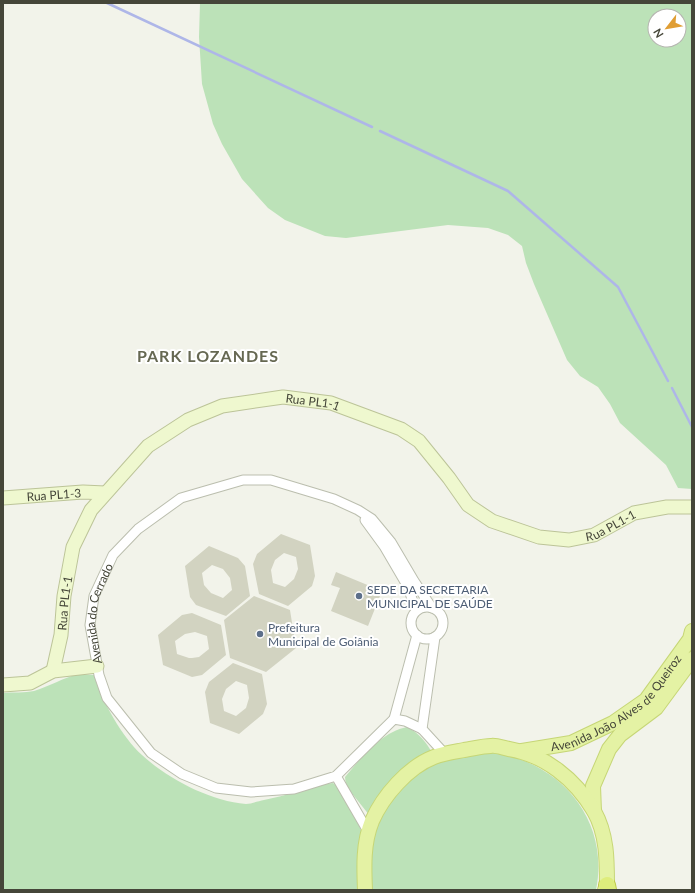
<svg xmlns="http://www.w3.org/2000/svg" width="695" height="893" font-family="Lato,sans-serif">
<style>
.green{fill:#bce2b8;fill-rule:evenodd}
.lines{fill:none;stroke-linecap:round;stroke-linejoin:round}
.stream{stroke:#aeb6e8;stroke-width:2.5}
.building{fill:#d2d3c1;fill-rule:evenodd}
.street-casing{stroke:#bbbeae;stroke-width:11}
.secondary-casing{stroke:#bcc498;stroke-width:15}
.primary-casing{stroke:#c6d676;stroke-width:16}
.highway-casing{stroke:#bfcb4d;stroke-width:18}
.street{stroke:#fff;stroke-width:9}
.secondary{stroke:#eff8cf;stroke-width:13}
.primary{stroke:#e4f2a4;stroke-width:14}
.highway{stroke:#deed7c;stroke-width:16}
.service-dot{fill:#5c6f8a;stroke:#fff;stroke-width:1.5}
.labels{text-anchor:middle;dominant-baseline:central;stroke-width:4;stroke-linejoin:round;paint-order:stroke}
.street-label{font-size:12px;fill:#454639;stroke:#fff}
.service-label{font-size:12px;fill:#4e5e75;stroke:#fff;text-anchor:start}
.district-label{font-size:16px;font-weight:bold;letter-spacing:1px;fill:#666852;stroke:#fff}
</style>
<rect width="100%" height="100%" fill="#f2f3ea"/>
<!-- green -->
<path class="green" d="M200,3h492v486l-14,-1 -12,-23 -46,-42 -10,-19 -12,-17 -18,-11 -13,-16 -33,-76 -8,-21 -4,-17 -14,-11 -20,-7 -40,-3 -102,13 -21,-2 -40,-16 -17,-12 -26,-29 -20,-35 -9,-20 -11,-40 -3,-47zM655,16h24v24h-24z
M78,674l16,1c8,26 28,62 48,80 26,24 68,46 104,49 5,0 12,-3 18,-4 21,-4 41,-11 62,-16l7,-1 7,5 16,29 6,16 -3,57h-356v-197c10,-1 22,0 31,-2 16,-5 29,-13 44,-17z
M407,727c12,6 19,15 26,27l-63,62 -24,-30 -1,-9c16,-19 36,-45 62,-50z
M482,752c72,3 129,64 114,138h-226l1,-47 13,-34 23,-28 29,-19z"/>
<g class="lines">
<!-- stream -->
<path class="stream" d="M107,3l265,124
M380,131l128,60 110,96 50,94
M672,388l20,39"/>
</g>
<!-- building -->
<path class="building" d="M281,534l29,11 5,31 -3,10 -24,20 -29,-12 -6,-30 4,-10zM284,553l12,4 2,12 -4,10 -9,8 -12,-4 -2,-13 4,-10z
M209,546l29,12 7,8 5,30 -24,20 -30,-11 -6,-8 -5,-31zM212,565l11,4 7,9 2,12 -9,8 -12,-5 -7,-8 -2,-12z
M336,572l46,19 -14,35 -37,-15 9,-23 -9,-3z
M254,596l36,14 6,38 -30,24 -36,-14 -6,-38z
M192,613l29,12 5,30 -24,20 -10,2 -29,-12 -5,-30 24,-20zM195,632l12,4 2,13 -10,8 -7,1h-3l-12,-4 -2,-13 10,-7z
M233,663l29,11 5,30 -4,10 -24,20 -29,-11 -5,-31 4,-10zM236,681l11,4 2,13 -3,10 -10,8 -12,-5 -2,-12 4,-10z"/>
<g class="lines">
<defs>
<g id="street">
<path d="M365,520l19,26 24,41 8,24"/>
<circle cx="427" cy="623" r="16"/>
<path d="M435,637l-13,92 22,24"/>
<path d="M394,719l23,-84"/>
<path id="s1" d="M422,729l-17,-8 -11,-2 -58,57 -42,13 -43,3 -35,-4 -34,-14 -31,-21 -44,-55 -8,-23 -9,-50 4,-29 19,-41 25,-26 43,-31 62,-18h28l63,19 24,11 14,9 19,23 23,39 18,27"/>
<path d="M336,776l33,57"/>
</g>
<g id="secondary">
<path id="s2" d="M3,498l80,-6 22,1"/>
<path id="s3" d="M53,671l8,-36 3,-39 9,-49 18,-37 57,-64 40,-26 34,-14 61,-9 48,6 70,26 18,12 30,37 19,27 24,16 47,16 30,3 25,-5 40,-22 33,-6h25"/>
<path d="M3,685l27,-2 23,-12 44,-5"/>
</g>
<g id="primary">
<path id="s4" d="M522,751l49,-8 42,-20 33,-23 44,-61 2,-8"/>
<path d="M594,811l-1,-25 16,-37 11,-14 36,-27 36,-49"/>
<path d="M365,890c-1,-23 -2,-47 7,-69 11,-25 36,-54 62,-64 10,-4 19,-5 30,-7 8,-1 18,-4 27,-4 5,-1 12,2 18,3 36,6 66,30 85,62 13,23 13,49 13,74l-2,5"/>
</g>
<path id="highway" d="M607,885l1,5"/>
</defs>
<!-- street casing -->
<use href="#street" class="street-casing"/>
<!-- secondary casing -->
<use href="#secondary" class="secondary-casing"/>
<!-- primary casing -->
<use href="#primary" class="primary-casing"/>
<!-- highway casing -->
<use href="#highway" class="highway-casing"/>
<!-- street -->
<use href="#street" class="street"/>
<!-- secondary -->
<use href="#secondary" class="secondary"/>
<!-- primary -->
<use href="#primary" class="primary"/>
<!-- highway -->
<use href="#highway" class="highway"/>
</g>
<!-- markers -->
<g class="service-dot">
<circle cx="359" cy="596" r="4"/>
<circle cx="260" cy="634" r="4"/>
</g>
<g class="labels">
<!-- street labels -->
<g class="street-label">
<text stroke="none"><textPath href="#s3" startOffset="429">Rua PL1-1</textPath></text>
<text stroke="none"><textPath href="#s2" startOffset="51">Rua PL1-3</textPath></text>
<text stroke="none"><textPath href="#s3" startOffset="777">Rua PL1-1</textPath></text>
<text stroke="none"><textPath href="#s3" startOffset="69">Rua PL1-1</textPath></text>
<text stroke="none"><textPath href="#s1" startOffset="466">Avenida do Cerrado</textPath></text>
<text stroke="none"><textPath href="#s4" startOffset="110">Avenida João Alves de Queiroz</textPath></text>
</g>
<!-- service labels -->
<g class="service-label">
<text x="367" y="589">SEDE DA SECRETARIA<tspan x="367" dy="14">MUNICIPAL DE SAÚDE</tspan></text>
<text x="268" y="627">Prefeitura<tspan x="268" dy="14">Municipal de Goiânia</tspan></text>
</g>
<!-- district labels -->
<g class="district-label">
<text x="208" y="355">PARK LOZANDES</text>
</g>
</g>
<!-- border -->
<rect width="695" height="893" fill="none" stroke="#454639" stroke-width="8"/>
<!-- north arrow -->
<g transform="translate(667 28) rotate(239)"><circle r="19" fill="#ffffff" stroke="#b5b5b0"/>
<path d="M0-3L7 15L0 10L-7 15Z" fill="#e09e34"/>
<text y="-6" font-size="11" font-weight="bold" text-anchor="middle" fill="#454639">N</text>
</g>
</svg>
